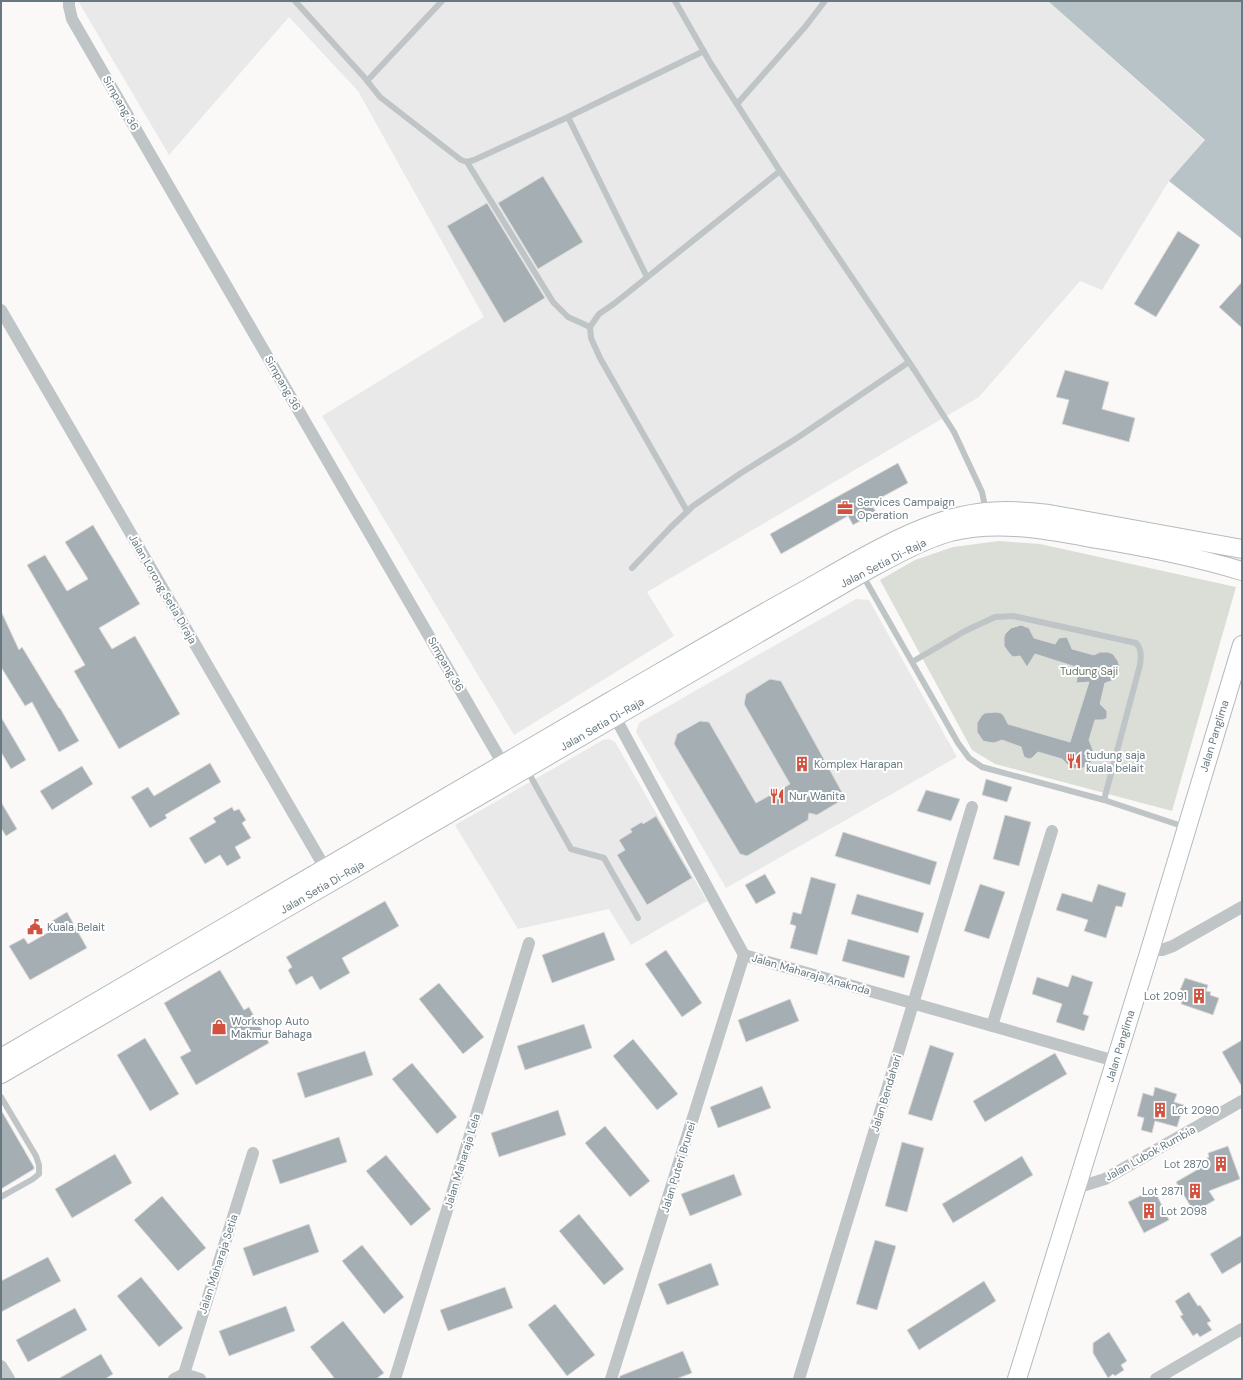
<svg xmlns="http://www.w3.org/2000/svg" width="1243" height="1380" font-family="'DM Sans',sans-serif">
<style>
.built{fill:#e8e9e8}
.green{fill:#daded7}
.water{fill:#b7c3c6}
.building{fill:#a5aeb2;stroke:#dcdbda}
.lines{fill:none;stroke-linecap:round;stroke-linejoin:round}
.secondary-casing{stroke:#b4babe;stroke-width:20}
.service{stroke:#bfc4c7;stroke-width:6}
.minor{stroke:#bfc4c7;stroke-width:12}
.secondary{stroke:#fff;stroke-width:18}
.labels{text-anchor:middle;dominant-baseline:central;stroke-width:4;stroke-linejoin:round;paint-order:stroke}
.street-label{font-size:11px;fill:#677880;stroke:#fff}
.poi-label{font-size:11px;fill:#677880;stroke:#fff;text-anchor:start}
.park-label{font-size:11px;fill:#6b7866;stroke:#fff}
</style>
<rect width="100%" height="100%" fill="#faf9f8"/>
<!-- built -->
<path class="built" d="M78,1h970l157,140 -36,40 -67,109 -22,-9 -101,116 -332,195 27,44 -160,99 -192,-319 162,-99 -126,-226 -69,-74 -120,138z
M856,599l13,1 88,157 -231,131 -90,-156 3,-9z
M609,739l6,3 92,159 -76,44 -22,-36 -91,20 -63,-104 148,-85z"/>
<!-- green -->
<path class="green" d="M999,541l41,3 196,43 -64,224 -177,-47 -23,-14 -92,-170 35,-20 38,-13z"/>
<!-- water -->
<path class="water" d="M1048,1h194v238l-73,-58 36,-41z"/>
<!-- building -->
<path class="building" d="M543,176l40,66 -45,27 -40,-66z
M487,203l58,95 -41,25 -57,-97z
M1178,231l22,14 -44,72 -22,-13z
M1242,282v46l-23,-21z
M1065,370l44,12 -7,27 33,9 -6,24 -67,-18 7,-24 -13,-3z
M898,463l10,20 -37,20 5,9 -23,13 -5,-9 -67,38 -11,-20z
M93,525l47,79 -41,24 13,21 23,-13 45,78 -61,35 -45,-78 11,-6 -58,-100 18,-10 22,36 21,-12 -23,-37z
M1,611l18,39 3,-3 37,61h1l19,33 -20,11 -27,-50 -7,4 -24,-39z
M1021,625l8,3 5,10 21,6 4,-6 8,-1 5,12 22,6 6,-3h8l5,2 5,7 2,7v4l-6,8 -9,3 -5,21 7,7v7l-4,2h-8l-6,20 4,10v10l-6,6 -4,2 -4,1 -8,-1 -9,-9 -24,-7 -6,6 -3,1 -5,-2 -3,-10 -19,-7 -8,3 -7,-1 -4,-1 -6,-9v-9l5,-8 3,-2 11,-1 5,1 3,3 4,8 62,18 19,-60 -13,1 3,-15 -44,-14 -8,13 -7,-11 -7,1 -4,-4 -5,-7v-9l1,-3 6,-6z
M770,679l11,2 62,113 -1,6 -25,15 -8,-2 -1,7 -61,36 -7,-2 -66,-110 3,-10 23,-13 9,1 47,81 34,-19 -46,-80 2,-10z
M1,717l25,43 -15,9 -10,-17z
M210,763l11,19 -56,33 2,3 -17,10 -19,-31 17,-10 6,9z
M82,766l11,18 -41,26 -12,-19z
M986,779l26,8 -5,15 -25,-7z
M926,790l34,9 -9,22 -34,-10z
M1,802l16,27 -11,7 -5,-8z
M232,807l2,4 5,-2 7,11 -4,3 9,15 -16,9 6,11 -14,8 -7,-11 -15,9 -16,-26 27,-16 -3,-4z
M1005,815l26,7 -12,44 -26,-7z
M656,816l36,62 -45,27 -30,-50 8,-5 -6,-10 13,-8 -2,-3 12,-7 1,2z
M843,832l94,30 -7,23 -95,-29z
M765,874l11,19 -20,11 -11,-19z
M811,877l25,7 -19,71 -27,-7 6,-22 -6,-2 3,-12 8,2z
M980,884l25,8 -16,47 -25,-8z
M1098,884l28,9 -4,14 -6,-1 -10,32 -22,-7 4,-11 -32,-10 6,-17 30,9z
M857,894l67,19 -6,20 -67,-19z
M385,901l14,25 -57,32 8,15 -30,17 -8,-14 -16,9 -8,-15 4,-3 -6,-10z
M67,912l20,36 -57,32 -21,-34 15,-8 4,6 28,-16 -4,-7z
M604,932l11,28 -63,23 -10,-28z
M848,939l62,17 -6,22 -62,-17z
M666,950l36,53 -20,14 -37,-53z
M220,970l24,40 5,-3 20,36 -73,42 -16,-28 11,-6 -27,-48z
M1072,975l21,7 -10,32 6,2 -5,15 -28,-9 6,-18 -30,-10 5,-17 31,10z
M1185,978l23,7 -2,6 5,1 -1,3 9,3 -6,17 -32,-11 4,-12 -5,-2z
M439,983l45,54 -21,17 -44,-55z
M790,999l9,22 -53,21 -8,-22z
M584,1024l8,24 -67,22 -8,-24z
M145,1038l34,56 -29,17 -33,-56z
M633,1039l45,55 -21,16 -44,-54z
M1242,1040v47l-20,-35z
M930,1045l24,8 -22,68 -24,-7z
M365,1051l8,24 -68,23 -8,-25z
M1055,1053l12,21 -82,48 -12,-21z
M412,1063l45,54 -20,17 -45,-55z
M762,1086l9,22 -53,20 -8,-21z
M1155,1087l22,7 -3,8 10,3 -7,22 -22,-6 -3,12 -11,-3 3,-12 -7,-2 6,-23 10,3z
M1,1110l33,57v2l-33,20z
M558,1110l8,25 -67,22 -8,-24z
M605,1126l45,55 -20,16 -45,-54z
M339,1137l8,25 -67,22 -8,-24z
M902,1142l22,6 -17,64 -22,-6z
M1228,1146l12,33 -31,12 6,9 -21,12 -18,-30 31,-18 -2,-5 4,-2 -1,-4z
M115,1154l17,29 -60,35 -17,-29z
M386,1155l45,54 -20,17 -45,-55z
M1022,1156l11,19 -80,48 -11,-19z
M734,1174l8,21 -52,21 -9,-22z
M1154,1189l15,31 -25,13 -16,-31z
M162,1196l44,52 -28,23 -44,-51z
M579,1214l45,55 -20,16 -45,-54z
M309,1224l10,28 -66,24 -10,-28z
M1242,1235v27l-20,12 -12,-20z
M875,1240l21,6 -19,64 -21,-6z
M362,1245l42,52 -20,17 -42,-53z
M48,1257l13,24 -60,31v-31z
M711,1263l8,22 -52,20 -9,-21z
M141,1277l42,51 -24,19 -42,-51z
M984,1281l12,20 -77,49 -12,-20z
M505,1287l8,21 -65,23 -8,-21z
M1189,1292l9,14 2,-1 11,16 -4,2 5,7 -12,7 -3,-4 -4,3 -13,-20 3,-1 -8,-14z
M555,1304l40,51 -28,21 -39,-51z
M286,1306l9,25 -66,25 -10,-25z
M75,1308l12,22 -59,32 -12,-22z
M343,1321l41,52 -8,6h-41l-25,-32z
M1109,1332l18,29 -6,4 3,5 -9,6 -2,-2 -5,4 -15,-25v-10z
M683,1351l9,22 -16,6h-57l1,-3z
M101,1354l12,20 -8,5h-47z"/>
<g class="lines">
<defs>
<path id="secondary" d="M1,1058c204,-119 407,-239 610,-357 66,-38 132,-77 198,-113 42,-24 83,-49 128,-65 39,-14 72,-14 112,-9l193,35
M1,1074l861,-501c28,-15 57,-32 88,-41 49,-12 98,-2 147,7 49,8 98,18 145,32
M1017,1379l133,-429 92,-305"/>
</defs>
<!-- secondary casing -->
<use href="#secondary" class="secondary-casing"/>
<!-- service -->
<path class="service" d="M295,1l69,76 16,20 81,63 6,2 7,-2 94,-43 136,-66
M675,1l36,63 69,107 135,200 39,61 28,60 4,19
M367,81l75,-80
M737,104l68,-77 20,-26
M568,117l79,160
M467,162l86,140 15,15 22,10
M687,511l-87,-153 -9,-20 -1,-11 9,-13 16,-11 165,-132
M632,568l39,-41 22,-21 48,-33 56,-35 112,-76
M862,574l96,169 11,15 13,9 122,33 81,27
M912,662l53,-31 30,-14 18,-1 123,27c6,6 5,14 4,22l-36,135
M527,770l44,79 33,9 34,60
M1,1097l35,59 3,9v9l-6,5 -32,18"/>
<!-- minor -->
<path class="minor" d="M69,1v5l3,13 431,745
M1,310l324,558
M615,717l129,238 371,106
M1150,950h12l11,-4 69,-39
M992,1026l60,-195
M1076,1188l29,-9 137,-78
M1,1366l8,13
M184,1374l69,-221
M174,1379l10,-5 16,5
M395,1379l134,-436
M611,1379l133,-424
M799,1379l114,-375 59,-197
M1156,1379l86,-50"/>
<!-- secondary -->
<use href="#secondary" class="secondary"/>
</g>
<!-- icons -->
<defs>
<symbol id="office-bare" viewBox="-9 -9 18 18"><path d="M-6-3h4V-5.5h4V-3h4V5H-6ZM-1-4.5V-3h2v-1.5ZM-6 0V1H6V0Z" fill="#d2523f" stroke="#fff" stroke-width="2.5" paint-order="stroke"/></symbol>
<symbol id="restaurant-bare" viewBox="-9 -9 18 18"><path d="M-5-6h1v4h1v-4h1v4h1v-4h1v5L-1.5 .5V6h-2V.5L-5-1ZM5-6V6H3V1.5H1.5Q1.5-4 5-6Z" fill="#d2523f" stroke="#fff" stroke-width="2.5" paint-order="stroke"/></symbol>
<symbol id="building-bare" viewBox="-9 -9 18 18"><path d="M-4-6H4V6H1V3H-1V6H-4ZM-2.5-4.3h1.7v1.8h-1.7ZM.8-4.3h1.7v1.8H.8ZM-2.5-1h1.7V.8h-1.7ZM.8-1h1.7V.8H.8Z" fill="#d2523f" stroke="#fff" stroke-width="2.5" paint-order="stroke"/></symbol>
<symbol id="civic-bare" viewBox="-9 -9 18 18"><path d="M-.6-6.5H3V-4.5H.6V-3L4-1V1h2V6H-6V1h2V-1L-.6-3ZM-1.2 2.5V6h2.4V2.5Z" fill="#d2523f" stroke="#fff" stroke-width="2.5" paint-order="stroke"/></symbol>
<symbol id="shop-bare" viewBox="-9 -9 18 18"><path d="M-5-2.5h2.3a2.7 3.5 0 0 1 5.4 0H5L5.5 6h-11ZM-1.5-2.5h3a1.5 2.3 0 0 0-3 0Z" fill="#d2523f" stroke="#fff" stroke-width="2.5" paint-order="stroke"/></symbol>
</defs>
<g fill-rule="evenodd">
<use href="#office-bare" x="834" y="497" width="22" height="22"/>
<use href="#restaurant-bare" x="1063" y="750" width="22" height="22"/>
<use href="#building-bare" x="791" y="753" width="22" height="22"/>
<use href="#restaurant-bare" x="766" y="785" width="22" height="22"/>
<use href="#civic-bare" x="24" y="916" width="22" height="22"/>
<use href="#building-bare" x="1188" y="985" width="22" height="22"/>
<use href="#shop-bare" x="208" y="1016" width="22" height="22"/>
<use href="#building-bare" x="1149" y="1099" width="22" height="22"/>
<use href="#building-bare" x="1210" y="1153" width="22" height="22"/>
<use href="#building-bare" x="1184" y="1180" width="22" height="22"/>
<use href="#building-bare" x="1138" y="1200" width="22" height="22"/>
</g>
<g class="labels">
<!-- street labels -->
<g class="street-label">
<text transform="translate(121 103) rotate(60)">Simpang 36</text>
<text transform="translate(283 383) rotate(60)">Simpang 36</text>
<text transform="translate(883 563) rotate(-27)">Jalan Setia Di-Raja</text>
<text transform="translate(163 589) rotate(60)">Jalan Lorong Setia Diraja</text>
<text transform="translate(446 664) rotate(60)">Simpang 36</text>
<text transform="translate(602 724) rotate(-30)">Jalan Setia Di-Raja</text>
<text transform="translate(1214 736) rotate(-73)">Jalan Panglima</text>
<text transform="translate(322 887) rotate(-30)">Jalan Setia Di-Raja</text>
<text transform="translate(811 974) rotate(16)">Jalan Maharaja Anaknda</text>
<text transform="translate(1120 1046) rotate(-73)">Jalan Panglima</text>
<text transform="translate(886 1093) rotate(-73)">Jalan Bendahari</text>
<text transform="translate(1150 1153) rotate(-29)">Jalan Lubok Rumbia</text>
<text transform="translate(462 1161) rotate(-73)">Jalan Maharaja Lela</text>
<text transform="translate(678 1167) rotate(-73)">Jalan Puteri Brunei</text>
<text transform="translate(218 1264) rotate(-72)">Jalan Maharaja Setia</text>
</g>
<!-- poi labels -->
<g class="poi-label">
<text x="857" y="502">Services Campaign<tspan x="857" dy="13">Operation</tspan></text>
<text x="1086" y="755">tudung saja<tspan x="1086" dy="13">kuala belait</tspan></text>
<text x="814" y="764">Komplex Harapan</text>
<text x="789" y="796">Nur Wanita</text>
<text x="47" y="927">Kuala Belait</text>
<text x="1187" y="996" text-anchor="end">Lot 2091</text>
<text x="231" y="1021">Workshop Auto<tspan x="231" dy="13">Makmur Bahaga</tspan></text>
<text x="1172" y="1110">Lot 2090</text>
<text x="1209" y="1164" text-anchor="end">Lot 2870</text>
<text x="1183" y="1191" text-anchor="end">Lot 2871</text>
<text x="1161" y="1211">Lot 2098</text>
</g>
<!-- park labels -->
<g class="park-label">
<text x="1089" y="671">Tudung Saji</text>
</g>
</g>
<!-- border -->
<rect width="1243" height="1380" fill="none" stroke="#677880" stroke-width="4"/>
</svg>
